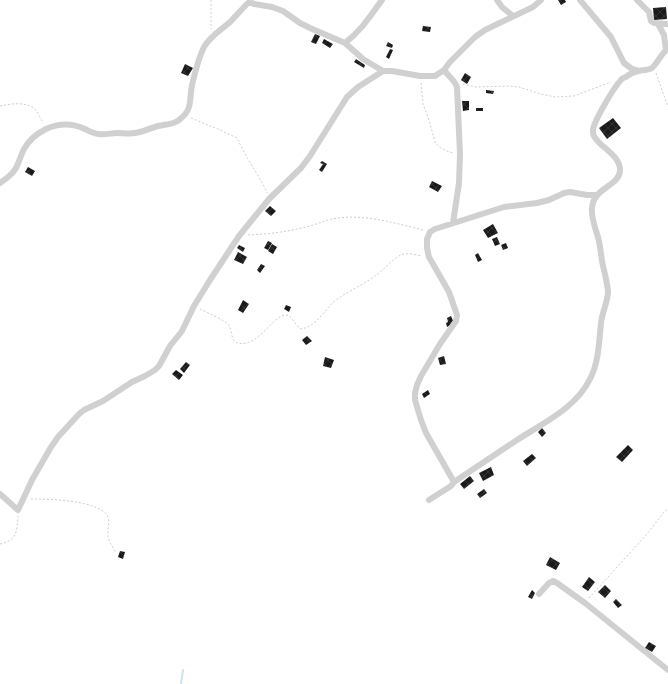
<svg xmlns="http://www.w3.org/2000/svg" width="668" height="684" font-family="'Nunito Sans',sans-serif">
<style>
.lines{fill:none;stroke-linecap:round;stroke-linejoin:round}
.stream{stroke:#cfe2ee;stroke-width:2}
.building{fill:url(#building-cross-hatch)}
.path{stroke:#cdcdcd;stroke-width:1;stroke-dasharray:2 2;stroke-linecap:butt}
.minor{stroke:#d0d0d0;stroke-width:6}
</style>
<defs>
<pattern id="building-cross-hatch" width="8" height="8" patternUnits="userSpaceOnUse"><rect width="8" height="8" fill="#1a1a1a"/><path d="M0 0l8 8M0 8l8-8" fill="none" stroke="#333"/></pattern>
</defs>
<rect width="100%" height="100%" fill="#fff"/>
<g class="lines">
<!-- stream -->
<path class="stream" d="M181,684l2,-14"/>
</g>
<!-- building -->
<path class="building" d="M558,0h7l1,2 -5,3z
M666,7l1,12 -13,1 -1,-12z
M423,26l8,1 -1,5 -8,-1z
M315,34l5,2 -4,8 -5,-2z
M324,39l9,5 -3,4 -8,-5z
M388,42l5,3 -1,3 -6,-2z
M390,49l3,1 -4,9 -3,-2z
M356,59l9,6 -1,3 -10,-6z
M185,64l8,4 -5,8 -7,-3z
M465,73l6,4 -4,7 -6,-4z
M486,90l8,1 -1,3 -7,-1z
M462,101h7v9l-6,1z
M476,108h7v3h-7z
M613,118l8,10 -14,11 -8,-11z
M322,161l5,3 -5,8 -3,-2 4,-6 -3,-1z
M28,167l7,4 -3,5 -7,-4z
M432,181l10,5 -4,6 -9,-5z
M270,206l6,5 -5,5 -6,-5z
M493,224l5,9 -10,5 -5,-8z
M497,237l3,7 -5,2 -3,-7z
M268,241l4,2 -4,7 -4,-2z
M506,243l2,5 -5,2 -2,-5z
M272,244l5,3 -4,7 -5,-3z
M239,245l6,3 -2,4 -6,-4z
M238,252l9,5 -4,7 -9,-4z
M478,253l4,7 -4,2 -3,-7z
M261,264l4,2 -5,7 -3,-3z
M243,300l6,4 -6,9 -5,-3z
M286,305l5,2 -2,5 -5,-3z
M451,316l3,7 -7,4 -1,-4 2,-1 -1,-4z
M307,336l5,5 -6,4 -4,-5z
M444,356l2,8 -6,1 -2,-7z
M325,357l9,3 -3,8 -8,-2z
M186,362l4,3 -6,8 -4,-4z
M176,370l7,5 -4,5 -7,-6z
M428,390l2,4 -6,4 -2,-4z
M542,428l4,5 -4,4 -4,-5z
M628,445l5,5 -11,12 -6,-5z
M532,454l4,4 -9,8 -4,-5z
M491,467l3,8 -11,6 -4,-8z
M470,476l4,5 -10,8 -4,-5z
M484,489l3,4 -7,5 -3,-4z
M120,551l5,1 -2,7 -5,-2z
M550,557l10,6 -4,7 -10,-5z
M589,577l6,5 -7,9 -6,-4z
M605,585l6,6 -6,7 -7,-6z
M532,590l3,3 -3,6 -4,-2z
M616,599l6,6 -4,3 -5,-6z
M649,642l7,4 -4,6 -7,-4z"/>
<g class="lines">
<!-- path -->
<path class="path" d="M211,0v29
M656,73l12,34
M421,83l2,21 6,16 6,22 4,5 8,4 6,2
M463,84l13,3 33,-1 10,1 22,7 14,3 19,-1 37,-14
M0,106c11,-2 25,-5 35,3 3,4 6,10 8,14
M191,118l27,11 19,9 8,16 18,30 4,9
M248,235c19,-1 39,-3 58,-8 9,-2 17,-6 26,-8 30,-6 62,4 91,11
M200,309c6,3 26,12 29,16 3,6 2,17 9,18 20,5 36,-29 48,-28 6,0 9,11 15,14 17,-3 22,-19 35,-29 12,-9 27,-15 39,-24 8,-5 18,-18 26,-21 6,-3 15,0 21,1
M31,499c16,0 70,1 77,18 2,6 -1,13 0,19 1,6 5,11 8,17
M0,544c17,-3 17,-13 18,-28
M589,598l58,-64 17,-22 4,-3"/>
<!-- minor -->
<path class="minor" d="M250,0v2l4,2 18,3 11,4 17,12 10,5 35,15 18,16 20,12h9l28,5h15l9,-6 6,-8 25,-25 10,-7 48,-23 8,-7
M497,0l5,7 11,9
M580,0l31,37 13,26 8,6 7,2
M637,0l12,12 2,9 3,2 14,1
M658,24l6,11 2,15
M345,43c16,-12 26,-28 37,-43
M444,70c4,6 11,10 13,17l3,67 -1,29 -6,40
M0,183c6,-4 12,-8 16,-15 3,-6 5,-13 8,-19 5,-9 14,-16 22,-20 13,-6 26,-6 39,0 4,2 9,5 14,5 6,1 12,-1 18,-1 6,0 12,1 18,0 8,-1 15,-5 23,-7 7,-2 15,-1 21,-6 14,-10 10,-20 13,-35 3,-12 6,-26 12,-38 6,-11 17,-17 26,-25 6,-6 11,-12 17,-18l3,-2
M454,482c21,-14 42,-28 63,-42 26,-17 59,-32 73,-61 9,-17 9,-38 11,-56 1,-11 7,-21 7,-32 -1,-10 -4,-20 -6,-30 -1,-8 -2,-16 -4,-24 -3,-9 -7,-20 -6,-29 1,-20 27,-22 28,-37 1,-16 -21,-24 -26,-35 -1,-1 -1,-5 -1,-6 1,-9 21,-43 28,-50 0,-1 4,-3 5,-3 3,-3 9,-5 13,-6 5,-2 11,0 14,-4 6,-6 8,-13 15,-19
M0,494l18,16 14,-30 19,-33 7,-10 21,-23 5,-4 19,-9 29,-19 13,-6 10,-6 4,-4 11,-20 12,-15 12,-25 16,-26 29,-44 30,-37 32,-31 9,-12 37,-59 11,-10 25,-16
M429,500l22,-14 3,-4 -28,-49 -5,-13 -6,-20v-7l2,-8 4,-9 19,-32 16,-23 1,-6 -8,-23 -20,-35 -2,-9v-9l3,-7 5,-3 69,-22 33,-4 12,-3 15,-7 6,-1 17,3h10
M539,594l10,-11 4,-2 4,2 28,20 83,67"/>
</g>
</svg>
